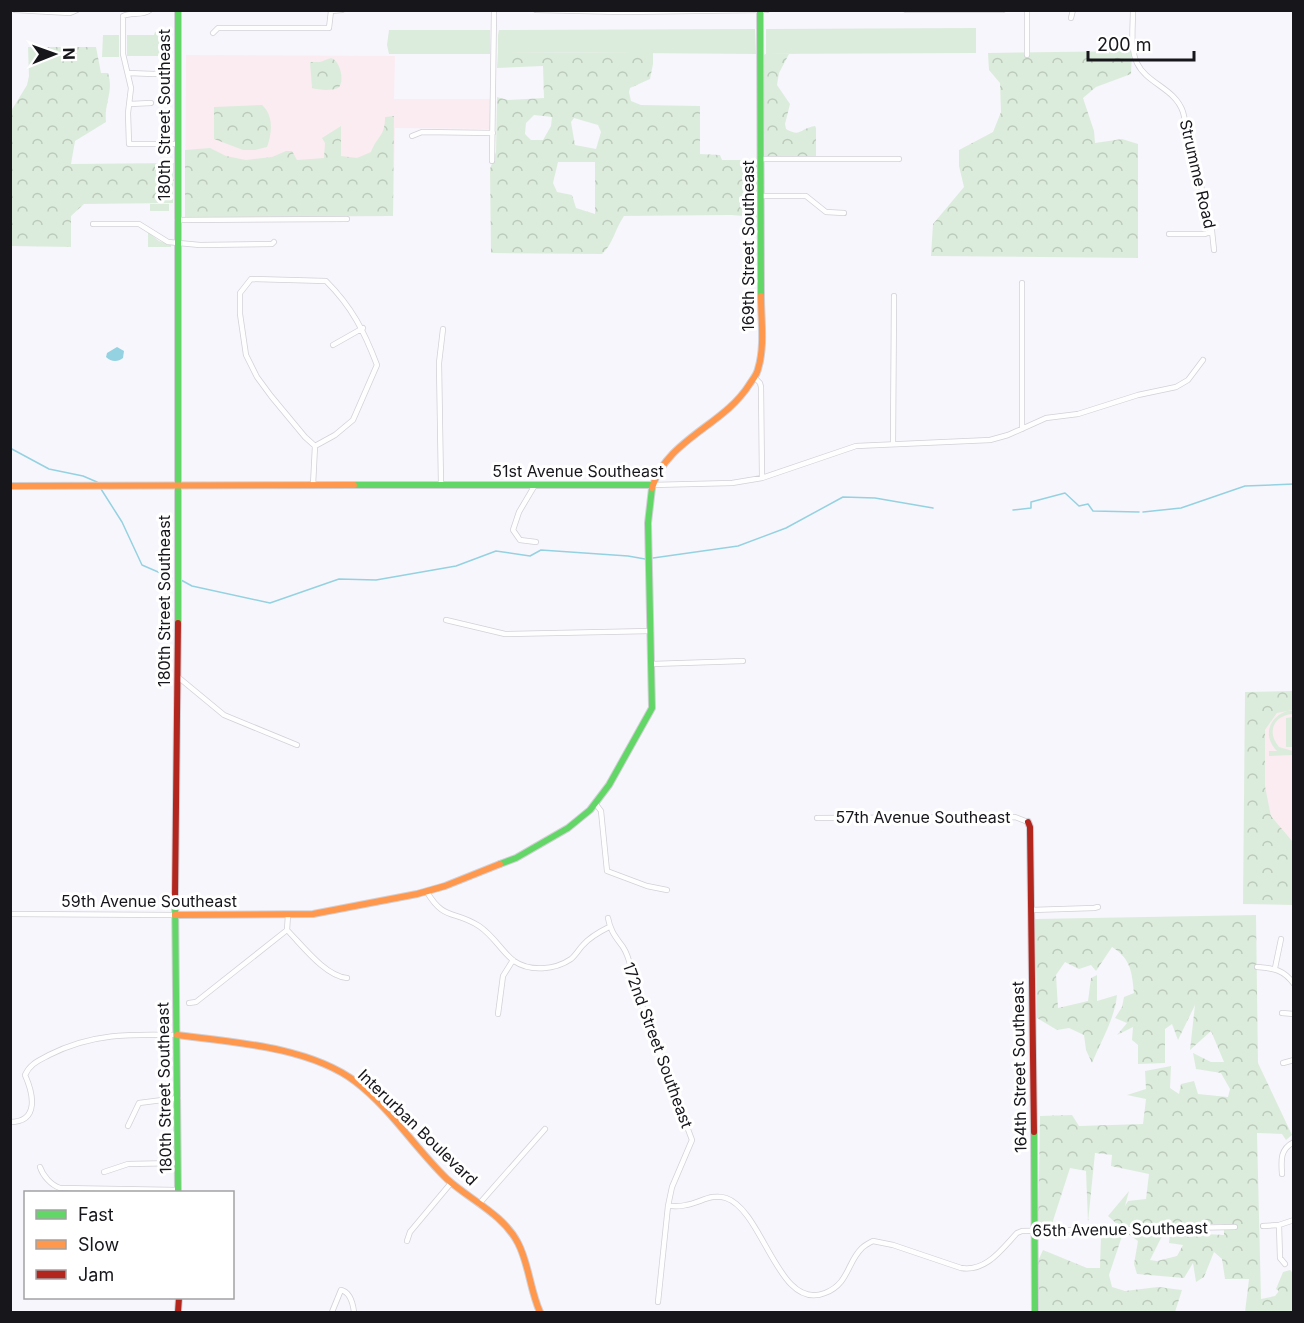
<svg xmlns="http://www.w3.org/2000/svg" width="1304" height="1323" font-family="Inter,sans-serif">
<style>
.education{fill:#fbecf1}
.grass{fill:#dcecdc}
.forest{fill:url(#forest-crowns);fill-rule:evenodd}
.water{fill:#94d2e1}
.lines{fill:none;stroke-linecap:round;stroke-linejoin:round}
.stream{stroke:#94d2e1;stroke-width:1.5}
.street-casing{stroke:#d2d1d6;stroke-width:6}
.fast-casing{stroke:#d2d1d6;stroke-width:8}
.slow-casing{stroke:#d2d1d6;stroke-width:8}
.jam-casing{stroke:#d2d1d6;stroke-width:8}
.street{stroke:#fefeff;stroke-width:4.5}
.fast{stroke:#63d668;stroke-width:6}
.slow{stroke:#ff974d;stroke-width:6}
.jam{stroke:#b3261e;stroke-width:6}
.labels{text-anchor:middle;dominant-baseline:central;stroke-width:6;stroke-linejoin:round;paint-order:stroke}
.street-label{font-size:16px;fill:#17161b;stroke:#fff}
</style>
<defs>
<pattern id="forest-crowns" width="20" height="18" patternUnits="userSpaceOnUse" patternTransform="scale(1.5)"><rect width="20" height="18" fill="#dcecdc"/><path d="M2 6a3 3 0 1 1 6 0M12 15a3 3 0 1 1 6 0" fill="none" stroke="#bccabc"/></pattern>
</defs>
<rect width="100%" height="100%" fill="#f7f6fc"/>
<!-- education -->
<path class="education" d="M186,55l209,1 -1,43h97l-1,30 -95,-1 -2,88 -208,1z
M1287,710h6v132l-22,-26 -6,-30v-56l12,-17z"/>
<!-- grass -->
<path class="grass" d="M976,28v25l-210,1v-25z
M755,29l1,25 -258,-2v-17l1,-5z
M389,30h101v24h-101l-2,-9z
M155,32h17l-4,12v12h-41v-21h27z
M103,35h16v22h-17z
M150,204h19v7h-19z
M148,232l11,9 12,4v2h-23z
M1287,711h6v3c-19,1 -27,18 -14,33l14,4v4l-24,1v-5h8c-15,-15 -8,-34 10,-40z
M1293,717v30h-7v-29z"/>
<!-- forest -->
<path class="forest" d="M28,47h68l5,26h7c6,19 -4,30 -2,49l-31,19 -4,23 103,-1 -1,40 -89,1 -13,12v31l-60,-1v-135l16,-26 2,-9z
M1132,51l-1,23 -35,13 -13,11 11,33 1,12 27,-4 16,5v114l-207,-2 2,-32 31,-37 -5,-21v-16l34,-18 8,-20 -1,-29 -11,-13 -1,-17z
M498,52l155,1v11l-3,15 -20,9 -1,4 2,9 10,4 59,1v48l20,1 2,5h35v57l-26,-2 -107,1c-9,13 -11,28 -22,38l-111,-1 -1,-84 6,-17 1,-55 11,3 36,-2 -1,-32 -46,2zM534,115l18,2 -1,9 -8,14h-12l-6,-6 1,-11zM574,118l24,7 3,7 -5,17 -21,-4 -4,-23zM558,162h37v52l-19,-6 -4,-13 -15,-3 -4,-9z
M766,54h23l-10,19 -2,12 13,19 -5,20 1,5c15,9 14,-1 29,-3l1,2v28h-51l-2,-101z
M331,58c10,3 14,25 7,30 -6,3 -20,2 -26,0l-2,-26h10z
M262,105c12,10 10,29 5,42l-12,3h-12l-29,-11v-32z
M394,116l-1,100 -208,1v-67l25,-2 16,8 20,4 26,-3 14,-6h6l5,9 27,-2 1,-15 -3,-5 19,-12v30l16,2 14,-6c6,-16 14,-15 14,-35z
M1293,691v19l-16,3 -12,17v56l6,30 22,26v63l-50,-1 2,-212z
M1256,915l2,148 34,72 -6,5 -4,-6 -25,-1 4,166 14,-3 4,-5 -3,-2 7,-17 7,-2 3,3v39h-48l4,-33h-24l-3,-20 -8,-7 -10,25 -8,5 -3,-19 -9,15 -47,-4 -3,-10 4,-23 -10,-7 36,-2 -14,28 7,1 20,-5 6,-11 -14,-2 1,-11 54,3v-11l-105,2 -11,-10 21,-25 -4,15 3,-5 18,-2 3,-25 -38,-8 1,-11 -17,-2 -7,69 -2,-51 -16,-3 -19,59 -13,2 2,-113 32,-1 7,11 64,-2 3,-25 -19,-4 19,-6 -1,-18 26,-5 -1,22 9,6 2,-10 13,-3 4,13 30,3 2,-8 -9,-16 -25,-4 -3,-16 18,9h13l-13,-31 -21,19 5,-45 -17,35 -6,-16 -7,5v34l-27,1v-19l-6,-5 1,-13 -16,8 10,-12 -12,-5 7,-11 2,-10 10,-4c-2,-21 -3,-34 -22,-46l-16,24 -5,-6 -12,4 -14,-7 -9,13 2,33 30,-7 3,-23 6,-3v26l20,-6c-2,23 -16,46 -25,68l-6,-13 -2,-15 -15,-7 -12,2 -20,-12 -2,-99z
M1123,1233l-14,42 3,12 13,4 33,-4 24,3 -7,22h-136l-1,-51 5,-11 44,18h13l1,-34z"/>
<!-- water -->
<path class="water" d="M117,347l7,4 -1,7c-5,4 -12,4 -17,-1l1,-4z
M187,896l19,1 1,8 -19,-1z"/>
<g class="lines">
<!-- stream -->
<path class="stream" d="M10,448l39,21 34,7 14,6
M101,489l21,33 20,43 30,13
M1013,510l18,-2v-6l34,-9 14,13 9,-2 5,7 46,1
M1143,512l38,-4 64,-22 49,-2
M653,558l85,-12 48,-18 57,-31 32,1 58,10
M181,580l11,6 78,17 69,-24 37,1 80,-14 40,-15 34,5 11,-6 87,6 17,3"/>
<defs>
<path id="street" d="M15,10l55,3 7,-3
M150,10c-7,6 -18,2 -27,6v38l8,34 -3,25 1,31h49
M536,10l87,2 144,-2
M906,10h97
M1027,10v45
M1133,10c0,17 -3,39 4,53 10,21 38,25 46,49l29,119 2,19
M1071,18l2,-8
M213,33l5,-5h111l2,-17 11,-1
M128,73l26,1 12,-2
M130,104l21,-1
M412,136l10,-4 71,1
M761,159h138
M492,161l2,-151
M761,196h45l20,16 18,1
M177,220l170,-1
M93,224h46l29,18 32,3 72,-1 2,-2
M1169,234h36l7,-3
M251,279l75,2c26,26 38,50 51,84l-24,55 -18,15 -20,11 -10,-9 -34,-41 -14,-19 -11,-22 -6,-41v-21z
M1022,283v146
M333,345l30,-17
M755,378l5,5 1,4 1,91
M893,444l1,-148
M313,485l2,-39
M441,485l-2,-122 4,-34
M535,485l-16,27 -6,18 7,10 16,2
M652,485l80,-2 30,-5 94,-32 134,-6 18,-5 38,-17 32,-4 60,-19 38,-8 12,-7 15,-20
M446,620l59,14 146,-3
M652,664l91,-3
M178,677l46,38 73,30
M595,803l6,8 6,60 40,15 20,4
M817,818l198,-1 13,5
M427,892c17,29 27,18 52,34 15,10 23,26 35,35 16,11 41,9 57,-2 5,-4 8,-10 12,-14 7,-8 16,-13 26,-18
M1031,910l63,-2 4,-1
M10,914l165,1
M608,918c2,11 6,17 12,25 9,10 12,29 14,41l58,156 -20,47 -4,19 -10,96
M287,930c15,15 38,46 60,48
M1257,967c17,1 27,3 37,17
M1275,968l6,-29
M189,1003l7,-1 91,-72 1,-15
M1282,1013l12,1
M498,1014l5,-38 10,-16
M1283,1063l11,-3
M10,1122c30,0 23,-29 15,-47 5,-11 13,-14 24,-20 43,-22 81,-21 128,-20
M128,1126l11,-23 39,-5
M40,1167c3,9 11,18 20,21l118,2
M104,1172l24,-8 50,-1
M1282,1174c-1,-14 -2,-25 12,-32
M479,1204l66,-75
M668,1206c5,0 12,1 18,-1 14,-2 25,-12 40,-7 38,13 52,114 99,95 24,-9 22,-31 37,-45 3,-3 7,-5 11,-7l20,4 68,23c25,4 40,-18 56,-35l5,-2 213,-4
M1279,1225l1,33 5,6
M1263,1226l16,-1 15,-5
M407,1241l3,-9 41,-49
M332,1312l9,-22c9,2 12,14 13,22"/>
<path id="fast" d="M178,10v613
M760,10l1,286
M354,485h298
M500,864l16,-6 52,-30 22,-18 19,-25 43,-77 -4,-185 4,-35
M175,896l3,296
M1034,1132l1,180"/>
<path id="slow" d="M10,486l344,-1
M652,488c14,-48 72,-63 97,-103 3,-5 8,-10 9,-16 7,-22 3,-50 3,-73
M175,915l138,-1 104,-20 28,-8 55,-22
M177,1035c56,7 133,12 179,47 35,27 59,66 91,97 23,21 56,35 71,64 11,21 12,47 22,69"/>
<path id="jam" d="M1028,822l2,5 4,305
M175,896l3,-273
M178,1312l1,-14"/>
</defs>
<!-- street casing -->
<use href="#street" class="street-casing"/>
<!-- fast casing -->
<use href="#fast" class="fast-casing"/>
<!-- slow casing -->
<use href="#slow" class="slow-casing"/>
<!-- jam casing -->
<use href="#jam" class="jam-casing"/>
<!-- street -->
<use href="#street" class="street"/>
<!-- fast -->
<use href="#fast" class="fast"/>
<!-- slow -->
<use href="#slow" class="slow"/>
<!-- jam -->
<use href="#jam" class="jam"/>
</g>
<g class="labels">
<!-- street labels -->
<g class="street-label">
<text transform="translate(164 115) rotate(-90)">180th Street Southeast</text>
<text transform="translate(1198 174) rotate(77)">Strumme Road</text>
<text transform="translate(748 246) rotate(-90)">169th Street Southeast</text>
<text x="578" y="471">51st Avenue Southeast</text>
<text transform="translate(164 601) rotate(-90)">180th Street Southeast</text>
<text x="923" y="817">57th Avenue Southeast</text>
<text x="149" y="901">59th Avenue Southeast</text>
<text transform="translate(658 1045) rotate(70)">172nd Street Southeast</text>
<text transform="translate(1019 1067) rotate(-91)">164th Street Southeast</text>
<text transform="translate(164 1088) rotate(-91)">180th Street Southeast</text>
<text transform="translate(418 1127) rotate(44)">Interurban Boulevard</text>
<text transform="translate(1120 1229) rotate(-1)">65th Avenue Southeast</text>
</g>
</g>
<!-- border -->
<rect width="1304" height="1323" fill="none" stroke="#17161b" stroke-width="24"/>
<!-- legend -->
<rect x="24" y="1191" width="210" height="108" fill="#ffffff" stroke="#a2a2a4" stroke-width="1.5"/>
<rect x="36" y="1210" width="30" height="9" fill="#63d668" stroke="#a2a2a4" stroke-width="1.5"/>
<text x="78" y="1221" font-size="18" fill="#17161b">Fast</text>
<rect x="36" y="1240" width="30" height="9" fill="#ff974d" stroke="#a2a2a4" stroke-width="1.5"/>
<text x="78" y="1251" font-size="18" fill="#17161b">Slow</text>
<rect x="36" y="1270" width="30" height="9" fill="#b3261e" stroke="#a2a2a4" stroke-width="1.5"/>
<text x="78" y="1281" font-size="18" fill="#17161b">Jam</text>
<!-- north arrow -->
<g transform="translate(54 54) rotate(89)" stroke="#ffffff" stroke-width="4.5" paint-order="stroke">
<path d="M0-4.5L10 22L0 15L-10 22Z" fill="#17161b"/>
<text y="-9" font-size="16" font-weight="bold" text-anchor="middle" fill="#17161b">N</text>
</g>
<!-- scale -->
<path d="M1088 51v9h106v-9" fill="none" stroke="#17161b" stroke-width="3"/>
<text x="1097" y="51" font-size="18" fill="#17161b" stroke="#ffffff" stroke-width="4.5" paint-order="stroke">200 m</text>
</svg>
